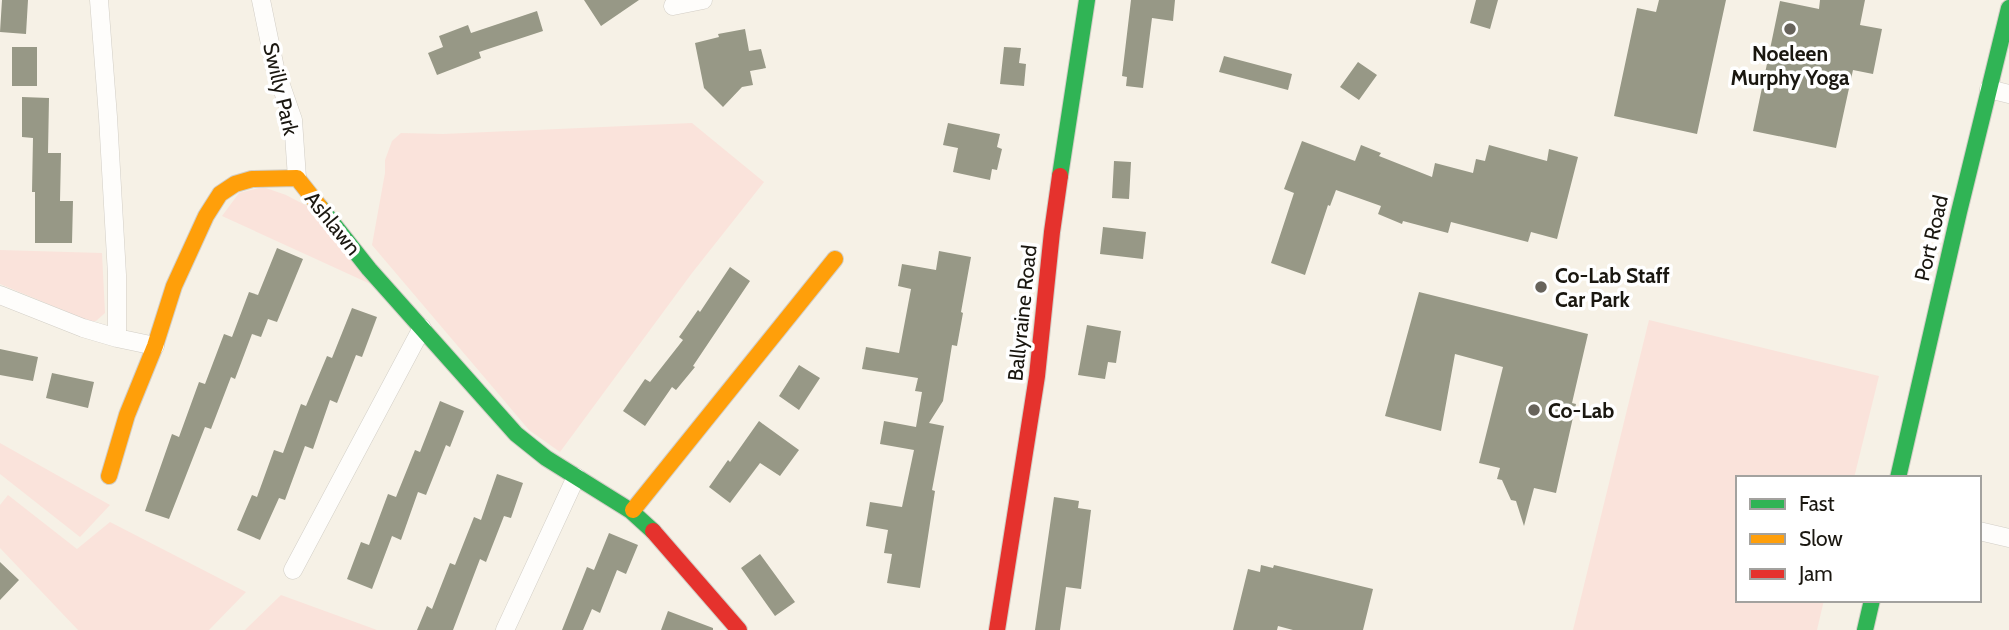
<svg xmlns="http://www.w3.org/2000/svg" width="2009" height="630" font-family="Cabin,sans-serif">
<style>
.green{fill:#fae3db}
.building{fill:#979886}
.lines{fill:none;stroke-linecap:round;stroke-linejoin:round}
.street-casing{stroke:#d2cec6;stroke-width:19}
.fast-casing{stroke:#d2cec6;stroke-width:18}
.slow-casing{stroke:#d2cec6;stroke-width:18}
.jam-casing{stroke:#d2cec6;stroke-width:18}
.street{stroke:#fefdfb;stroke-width:18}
.fast{stroke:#30b455;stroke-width:16}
.slow{stroke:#ff9f0a;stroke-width:16}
.jam{stroke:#e5322d;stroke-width:16}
.poi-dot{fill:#67635b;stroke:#fff;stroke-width:2.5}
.labels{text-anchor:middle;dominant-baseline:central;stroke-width:7;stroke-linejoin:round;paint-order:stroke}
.poi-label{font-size:21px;font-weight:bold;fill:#1a1710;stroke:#fff;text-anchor:start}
.street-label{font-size:21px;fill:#1a1710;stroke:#fff}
</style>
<rect width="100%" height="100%" fill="#f6f1e6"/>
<!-- green -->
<path class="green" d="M692,123l72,59 -72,91 -132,179 -31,-22 -157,-185 13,-72v-13l7,-19 9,-8 42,1z
M263,187l23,8 23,12 68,80 -155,-71 17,-23z
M0,250l102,3 3,60 -9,8h-7l-89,-37z
M1649,320l230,56 -25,102h-116v122h86l-7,30h-244z
M0,443l110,62 -30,32 -80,-63z
M8,495l69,54 33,-27 136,70 -37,38h-131l-78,-82v-43z
M281,595l96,35h-132z"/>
<!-- building -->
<path class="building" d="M2,0h26l-2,34 -26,-2z
M584,0h55l-38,26z
M1131,0h44l-2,21 -21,-3 -9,70 -17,-2 1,-9 -5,-1z
M1476,0h22l-8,29 -20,-6z
M1659,0h67l-29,134 -83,-18 23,-108 19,4z
M1820,0h45l-5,25 22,4 -9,45 -20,-4 -17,78 -83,-17 27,-130 39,8z
M537,11l6,20 -64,21 2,6 -44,17 -9,-22 15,-6 -4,-11 29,-11 3,8z
M745,29l4,22 12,-2 5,19 -16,3 3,14 -11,2 -19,20 -19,-19 -9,-45 24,-6 -1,-3z
M12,47h25v39h-25z
M1004,47l17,1 -2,15 7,1 -2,22 -24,-2z
M1224,56l68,18 -4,16 -69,-18z
M1358,62l19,13 -18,25 -19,-13z
M22,97l27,1 -1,55h13l-1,48h13l-1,42h-37v-51h-3l1,-54 -11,-1z
M948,123l52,11 -3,13 5,2 -5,21 -5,-1 -2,11 -37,-8 5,-24 -15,-3z
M1302,141l53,20 6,-16 20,8 -2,3 53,21 3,-14 38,10 3,-14 9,2 4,-16 58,16 2,-12 29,8 -21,82 -26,-7 -3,10 -77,-20 -3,11 -45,-12 -1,3 -24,-10 3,-8 -45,-16 -6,16 -2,-1 -23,70 -34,-12 23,-70 -10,-4z
M1114,161l17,1 -2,37 -17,-1z
M1103,227l43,5 -3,27 -43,-5z
M277,248l26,11 -26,63 -9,-3 -7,18 -9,-3 -17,45 -4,-2 -20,52 -6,-2 -36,92 -24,-8 27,-77 7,3 20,-55 6,2 19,-50 8,3 17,-45 9,3z
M939,251l32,6 -10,55 2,1 -6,33 -5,-1 -9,56 -14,22 15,3 -12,64 3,1 -15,97 -33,-5 5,-29 -8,-1 4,-23 -22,-4 4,-24 32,5 12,-57 -34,-6 4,-23 32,6 6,-35 -7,-1 3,-13 -56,-9 4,-22 33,6 12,-64 -13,-3 4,-22 34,6z
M730,267l20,14 -57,85 2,1 -19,23 -4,-3 -27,39 -22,-15 22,-32 5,3 33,-42 -4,-3 19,-27 2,2z
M1419,292l169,42 -16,69 4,1 -20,89 -22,-5 -10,38 -8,-25 -5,-1 -9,-20 -5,-1 3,-11 -21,-5 24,-96 -48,-13 -14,77 -56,-15z
M352,308l25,9 -15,40 -6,-2 -19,48 -7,-3 -17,49 -8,-3 -20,54 -6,-2 -19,42 -23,-10 15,-35 5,2 17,-47 9,3 18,-49 5,2 21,-50 5,2z
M1087,325l34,6 -5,32 -8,-1 -3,17 -27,-4z
M0,349l38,8 -5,24 -33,-6z
M799,365l21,13 -21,32 -20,-14z
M52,373l42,9 -6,26 -42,-10z
M440,401l24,10 -14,36 -4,-2 -20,50 -8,-3 -17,48 -9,-4 -20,53 -25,-10 14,-37 8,3 19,-51 8,3 19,-47 5,2z
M759,421l40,29 -19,26 -20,-13 -30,40 -21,-16 19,-27 2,2z
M497,474l26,9 -12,35 -7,-2 -18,46 -6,-3 -27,71h-36l10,-24 5,3 18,-46 5,2 19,-48 7,3z
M1054,497l25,4 -1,7 13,2 -10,79 -15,-2 -6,43h-25z
M609,533l29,12 -12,29 -9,-4 -17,43 -8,-4 -9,21h-21l25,-63 7,3z
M760,554l35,48 -20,14 -34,-48z
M0,562l19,18 -19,20z
M1261,565l12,3 1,-3 99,24 -10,41h-70l-15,-4 -1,4h-44l15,-61 12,3z
M668,611l45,17v2h-52z"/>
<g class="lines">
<defs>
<path id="street" d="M99,0l9,117 9,158v63
M261,0l14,68 18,52 4,58
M673,6l30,-6
M1989,89l20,5
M0,295l83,33 34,10 38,8
M1979,531l30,7
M293,570l129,-242
M505,630l71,-153"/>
<path id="fast" d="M1060,176l27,-176
M320,207l49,62 147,165 30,24 85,53 22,20
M1898,478l61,-266 50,-204
M1865,630l7,-30"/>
<path id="slow" d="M109,476l18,-61 28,-69 19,-60 32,-70 14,-22 15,-10 17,-5 45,-1 23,29
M633,510l202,-251"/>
<path id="jam" d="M653,531l86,99
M997,630l40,-254 15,-144 8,-56"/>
</defs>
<!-- street casing -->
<use href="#street" class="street-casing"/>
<!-- fast casing -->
<use href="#fast" class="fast-casing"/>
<!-- slow casing -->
<use href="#slow" class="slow-casing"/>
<!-- jam casing -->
<use href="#jam" class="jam-casing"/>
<!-- street -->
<use href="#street" class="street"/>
<!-- fast -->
<use href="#fast" class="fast"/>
<!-- slow -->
<use href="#slow" class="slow"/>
<!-- jam -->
<use href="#jam" class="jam"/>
</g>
<!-- markers -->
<g class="poi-dot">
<circle cx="1790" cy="29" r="7"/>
<circle cx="1541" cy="287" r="7"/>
<circle cx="1534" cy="410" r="7"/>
</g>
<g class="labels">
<!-- poi labels -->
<g class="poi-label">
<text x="1790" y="53" text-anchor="middle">Noeleen<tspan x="1790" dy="24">Murphy Yoga</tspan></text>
<text x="1555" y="275">Co-Lab Staff<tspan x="1555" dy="24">Car Park</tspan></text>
<text x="1548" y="410">Co-Lab</text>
</g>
<!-- street labels -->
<g class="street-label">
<text transform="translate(281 89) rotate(77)">Swilly Park</text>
<text transform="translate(333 223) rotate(51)">Ashlawn</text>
<text transform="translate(1931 238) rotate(-77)">Port Road</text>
<text transform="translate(1022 313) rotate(-84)">Ballyraine Road</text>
</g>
</g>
<!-- legend -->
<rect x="1736" y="476" width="245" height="126" fill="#ffffff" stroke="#a3a29f" stroke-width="2"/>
<rect x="1750" y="499" width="35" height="10" fill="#30b455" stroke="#a3a29f" stroke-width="2"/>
<text x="1799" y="511" font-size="21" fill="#1a1710">Fast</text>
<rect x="1750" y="534" width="35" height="10" fill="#ff9f0a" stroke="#a3a29f" stroke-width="2"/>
<text x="1799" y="546" font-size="21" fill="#1a1710">Slow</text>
<rect x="1750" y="569" width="35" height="10" fill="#e5322d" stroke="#a3a29f" stroke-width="2"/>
<text x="1799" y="581" font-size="21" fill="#1a1710">Jam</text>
</svg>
